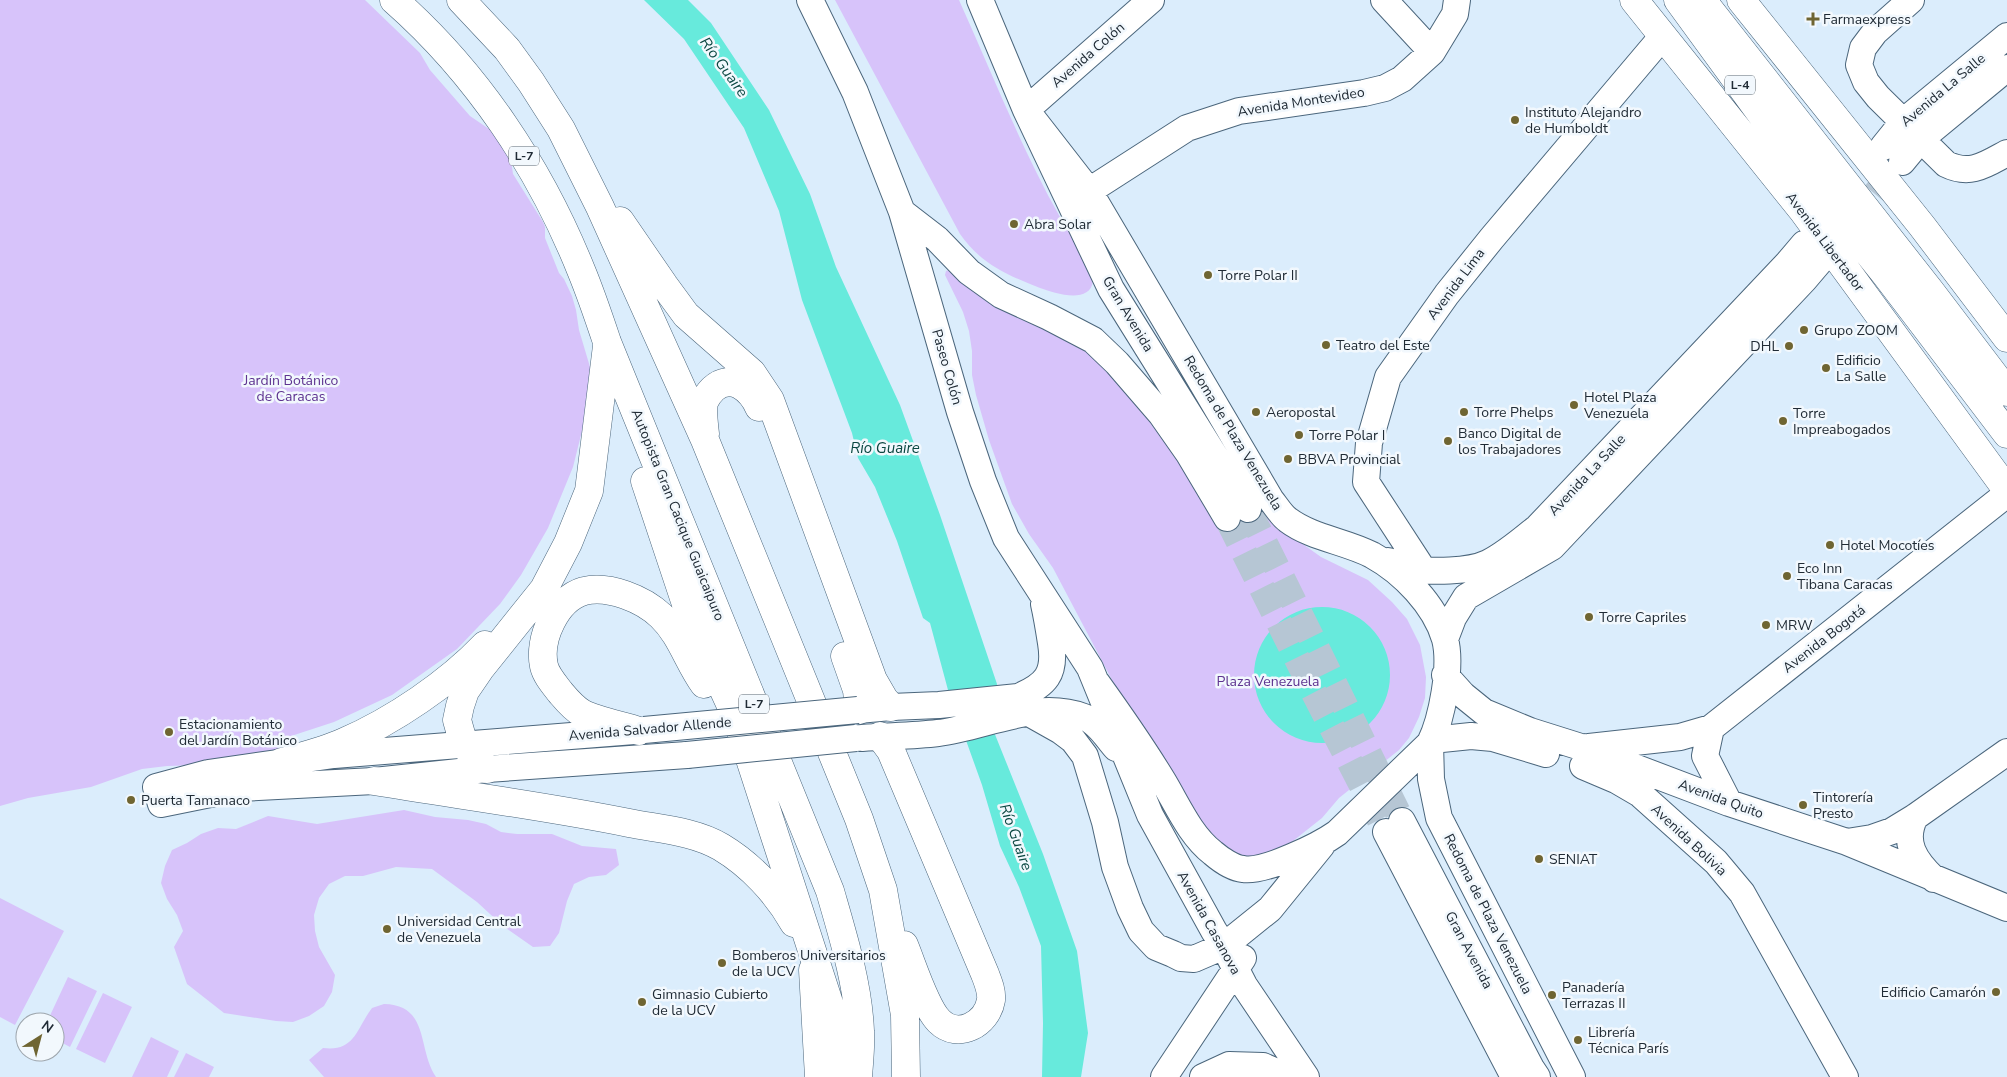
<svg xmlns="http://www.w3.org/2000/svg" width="2007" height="1077" font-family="'Nunito Sans',sans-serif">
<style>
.green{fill:#d7c3fa}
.water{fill:#67eadc}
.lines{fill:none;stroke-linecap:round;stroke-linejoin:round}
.minor-tunnel{stroke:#b6c6d4;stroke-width:26;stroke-dasharray:26 13;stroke-linecap:butt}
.minor-casing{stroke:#4b667c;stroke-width:28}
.major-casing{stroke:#4b667c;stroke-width:29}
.highway-casing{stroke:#4b667c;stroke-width:29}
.minor{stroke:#fff;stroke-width:26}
.major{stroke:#fff;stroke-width:28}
.highway{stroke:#fff;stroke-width:28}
.minor-bridge-casing{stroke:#4b667c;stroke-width:28;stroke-linecap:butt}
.minor-bridge{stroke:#fff;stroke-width:26}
.poi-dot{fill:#6f6532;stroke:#f2f8fd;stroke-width:2}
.labels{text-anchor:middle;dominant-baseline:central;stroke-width:5;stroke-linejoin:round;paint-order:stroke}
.shield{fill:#f2f8fd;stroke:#5f6871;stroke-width:1}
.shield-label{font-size:12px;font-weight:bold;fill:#202b35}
.poi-label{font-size:14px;fill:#202b35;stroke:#f2f8fd;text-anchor:start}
.street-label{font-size:14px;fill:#202b35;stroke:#f2f8fd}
.park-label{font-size:14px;fill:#5e3390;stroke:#f2f8fd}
.water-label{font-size:15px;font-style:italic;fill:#0a4741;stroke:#f2f8fd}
</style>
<rect width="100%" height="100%" fill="#dbedfc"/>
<!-- green -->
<path class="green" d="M0,0h365l55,53 10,17 40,46 22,15 18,23 3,20 30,48 2,5v11l14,35 5,6 8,17 4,14 3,20 11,37v19l-6,37 -11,44 -25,61 -27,47 -21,29 -43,45 -65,46 -58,27 -49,16 -12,17 -72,10 -34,1 -25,3 -51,18 -63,11 -28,8z
M835,0h124c33,73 62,148 101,217 9,16 35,47 33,64 -3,24 -39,12 -53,7 -33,-13 -59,-24 -80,-54z
M949,270l46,36 20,10 78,26 96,131 38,64 42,-23 24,23 28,20 47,23 24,22 15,17 13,26 6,32 -1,21 -6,19 -10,21 -10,12 -60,48 -17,20 -29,23 -18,12 -28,6 -29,-12 -96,-148 -69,-131 -24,-34 -17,-30 -23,-64 -13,-45 -4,-20v-24l-3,-20 -6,-19 -18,-37 1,-4z
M404,810l31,7 33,3 18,4 15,8 16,2h35l30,12 34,3 3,16 -13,10 -17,2 -15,7 -7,17 -8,32 -9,13 -17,1 -30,-21 -26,-24 -45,-33 -36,-2 -33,9h-18l-16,8 -10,14 -5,17 1,16 4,16 16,28 -3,17 -8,14 -15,10 -16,6 -17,-1 -52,-8 -37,-29 -13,-37 9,-16 -6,-16 -10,-16 -6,-16 4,-17 7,-16 15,-7 14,-9 17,-6 18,1 32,-13 49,8z
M0,898l64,33 -49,94 -15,-8z
M68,977l29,14 -27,56 -15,-8v-17h-8z
M103,993l29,14 -27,56 -29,-14z
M384,1004c46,1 33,45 52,73h-112l-15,-17 14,-12c32,4 33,-19 49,-40z
M151,1037l28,14 -12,26h-35z
M186,1053l28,14 -5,10h-35z"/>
<!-- water -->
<path class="water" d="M644,0h44l23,23 58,87 41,84 26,73 64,138 40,110 57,169 -5,43 51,127 34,97 11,82 -7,44h-39l1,-54 -2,-77 -22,-59 -19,-41 -18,-61 -34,-95 -18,-67 -7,-5 -26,-77 -22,-54 -17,-29 -6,-25 -50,-133 -23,-89 -35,-83 -60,-89z
M1254 675a68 68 0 1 1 136 0a68 68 0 1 1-136 0Z"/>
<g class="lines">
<!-- minor-tunnel -->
<path class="minor-tunnel" d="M1850,224l50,-60
M1248,509l154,312
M1227,518l86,173 73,141"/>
<defs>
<path id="minor" d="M810,0l45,92 47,120 58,200 23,69 23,57 84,130 60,147 64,116 10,15 20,39 62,92
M980,0l46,110 85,179 137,220
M1384,0l48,52
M1911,0l-36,32 -12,16 -4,17 7,17 12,15 68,67c24,12 39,1 61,-11
M1026,110l63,81 182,309c5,6 10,15 17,20 24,18 57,21 84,35 31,17 63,50 73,84 7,27 -3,80 -15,104l-93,90c-17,12 -73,40 -94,36 -10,-1 -23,-10 -30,-16 -23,-18 -35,-47 -50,-72 -20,-33 -43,-66 -66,-98
M1026,110l125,-110
M1883,147l21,-26 103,-85
M1902,162l19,-23 86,-71
M1089,191l98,-63 52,-17 125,-18 21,-5 17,-9 30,-27 23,-38 2,-14
M902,212l35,27 32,33 32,23 48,22 44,23 24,23 44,51 28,40 38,64
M1388,561l36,10 -58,-89 3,-39 19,-66 59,-83 45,-56 170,-201
M1407,570c23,1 60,3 81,-7 18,-9 34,-23 50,-36l249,-263 17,-20
M1445,639l8,-21 13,-21 86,-50 252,-267 17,-20
M1445,675l18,20 21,17 46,19 54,17 145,55 118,39 160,66
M858,710l33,-3 48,-2 79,-8c28,-12 38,-23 33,-54 -2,-13 -4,-26 -7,-39
M1029,713l32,18 12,9 12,16 20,66 10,45 15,41 11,23 15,16 17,7 8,4 13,1 30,-13 46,-37 52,-64
M1711,728l-6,28 24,47
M634,731l-300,24 -126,18 -52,14 5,17 79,-16 134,-7 113,-12 200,-14
M862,738c25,-2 51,-2 76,-5 48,-6 98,-34 146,-16 14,5 23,21 32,31
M1432,740l39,-4 22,2 53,16
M1430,743l1,36 8,39 133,259
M1589,747l91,-10 31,-9 296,-234
M1583,766l33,14 24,14 76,68 26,31 103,184
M1915,817c-13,25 0,44 19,62
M1402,821l129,247 6,9
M1386,832l128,245
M1847,842l25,-4 20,-7 23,-14 92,-65
M1164,1077l79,-119
M1203,1077l26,-12 34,1 25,11"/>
<path id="major" d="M1634,0l169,211 204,279
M1678,0l124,170 84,105 121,159
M1702,0l229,292 76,100
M1741,0l181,226 85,112
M813,970l6,107"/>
<path id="highway" d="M394,0c83,73 146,168 187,270 10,24 18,48 26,72l223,549c13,45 28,93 30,140 1,15 -1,31 -2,46
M461,0l46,49 24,33 30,47 39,78 105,233 154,379 24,71 22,125 1,62
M620,221l44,64 22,30 66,58 18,27 103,280 11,19 7,8
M705,434c-1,-10 -3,-22 -1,-32 2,-5 5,-9 9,-13 18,-17 38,0 46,18
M645,481l45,135 47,103 92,284 11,43 5,31
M845,656l12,34 2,20
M639,731c-15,-5 -45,-11 -57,-18 -9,-5 -16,-14 -22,-21 -6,-8 -14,-17 -16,-26 -6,-27 12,-67 40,-75 25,-6 59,8 77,25 20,19 27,46 43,68
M880,736l11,15 94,223c3,8 7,17 6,26 -4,24 -33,40 -52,21 -14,-14 -27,-57 -35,-76
M282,762c21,-6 42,-11 62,-20 49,-21 105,-59 141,-97
M487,769l-23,-24 -7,-25 3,-14 5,-15 15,-22 64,-80 24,-46 21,-52 18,-145
M374,781c85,14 171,25 255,42 30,6 65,8 92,24 30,18 56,46 73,76"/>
</defs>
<!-- minor casing -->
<use href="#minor" class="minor-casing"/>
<!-- major casing -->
<use href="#major" class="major-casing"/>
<!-- highway casing -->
<use href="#highway" class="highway-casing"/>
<!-- minor -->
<use href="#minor" class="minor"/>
<!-- major -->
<use href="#major" class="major"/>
<!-- highway -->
<use href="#highway" class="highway"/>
<defs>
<path id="minor-bridge" d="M644,730l214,-20
M687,755l169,-17"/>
</defs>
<!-- minor-bridge casing -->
<use href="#minor-bridge" class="minor-bridge-casing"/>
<!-- minor-bridge -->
<use href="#minor-bridge" class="minor-bridge"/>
</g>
<!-- markers -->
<g class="poi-dot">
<path d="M1810.5 11.5h5v5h5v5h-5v5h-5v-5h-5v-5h5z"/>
<circle cx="1515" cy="120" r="5"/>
<circle cx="1014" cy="224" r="5"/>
<circle cx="1208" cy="275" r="5"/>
<circle cx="1804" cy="330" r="5"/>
<circle cx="1326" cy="345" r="5"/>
<circle cx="1789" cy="346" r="5"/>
<circle cx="1826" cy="368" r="5"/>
<circle cx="1574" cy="405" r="5"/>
<circle cx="1256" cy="412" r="5"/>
<circle cx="1464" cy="412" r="5"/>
<circle cx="1783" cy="421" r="5"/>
<circle cx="1299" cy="435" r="5"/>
<circle cx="1448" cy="441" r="5"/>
<circle cx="1288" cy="459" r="5"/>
<circle cx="1830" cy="545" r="5"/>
<circle cx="1787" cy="576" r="5"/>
<circle cx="1589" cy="617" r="5"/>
<circle cx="1766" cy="625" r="5"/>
<circle cx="169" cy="732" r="5"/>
<circle cx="131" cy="800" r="5"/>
<circle cx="1803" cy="805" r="5"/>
<circle cx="1539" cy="859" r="5"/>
<circle cx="387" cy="929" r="5"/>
<circle cx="722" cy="963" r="5"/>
<circle cx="1996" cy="992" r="5"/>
<circle cx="1552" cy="995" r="5"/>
<circle cx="642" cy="1002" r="5"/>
<circle cx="1578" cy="1040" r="5"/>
</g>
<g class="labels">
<!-- shield labels -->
<g class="shield">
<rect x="1725" y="75.5" width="30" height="19" rx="4"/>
<rect x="509" y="146.5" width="30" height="19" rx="4"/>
<rect x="739" y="694.5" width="30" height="19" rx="4"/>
</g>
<g class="shield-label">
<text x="1740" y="85">L-4</text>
<text x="524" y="156">L-7</text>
<text x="754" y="704">L-7</text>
</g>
<!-- poi labels -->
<g class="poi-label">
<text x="1823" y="19">Farmaexpress</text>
<text x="1525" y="112">Instituto Alejandro<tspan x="1525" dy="16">de Humboldt</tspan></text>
<text x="1024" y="224">Abra Solar</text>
<text x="1218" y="275">Torre Polar II</text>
<text x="1814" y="330">Grupo ZOOM</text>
<text x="1336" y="345">Teatro del Este</text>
<text x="1779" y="346" text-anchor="end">DHL</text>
<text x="1836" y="360">Edificio<tspan x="1836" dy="16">La Salle</tspan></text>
<text x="1584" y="397">Hotel Plaza<tspan x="1584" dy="16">Venezuela</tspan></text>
<text x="1266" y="412">Aeropostal</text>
<text x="1474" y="412">Torre Phelps</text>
<text x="1793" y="413">Torre<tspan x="1793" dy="16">Impreabogados</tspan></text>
<text x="1458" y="433">Banco Digital de<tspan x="1458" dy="16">los Trabajadores</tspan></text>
<text x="1309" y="435">Torre Polar I</text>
<text x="1298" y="459">BBVA Provincial</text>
<text x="1840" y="545">Hotel Mocotíes</text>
<text x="1797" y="568">Eco Inn<tspan x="1797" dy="16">Tibana Caracas</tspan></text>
<text x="1599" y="617">Torre Capriles</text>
<text x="1776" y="625">MRW</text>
<text x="179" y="724">Estacionamiento<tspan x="179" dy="16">del Jardín Botánico</tspan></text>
<text x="1813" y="797">Tintorería<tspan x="1813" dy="16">Presto</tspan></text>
<text x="141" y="800">Puerta Tamanaco</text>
<text x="1549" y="859">SENIAT</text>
<text x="397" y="921">Universidad Central<tspan x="397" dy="16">de Venezuela</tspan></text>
<text x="732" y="955">Bomberos Universitarios<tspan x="732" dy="16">de la UCV</tspan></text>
<text x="1562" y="987">Panadería<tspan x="1562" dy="16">Terrazas II</tspan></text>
<text x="1986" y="992" text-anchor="end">Edificio Camarón</text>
<text x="652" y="994">Gimnasio Cubierto<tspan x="652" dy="16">de la UCV</tspan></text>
<text x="1588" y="1032">Librería<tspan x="1588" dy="16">Técnica París</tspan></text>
</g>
<!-- street labels -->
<g class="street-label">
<text transform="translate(1088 55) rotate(-41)">Avenida Colón</text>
<text transform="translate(1943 90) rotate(-40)">Avenida La Salle</text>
<text transform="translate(1301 102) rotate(-9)">Avenida Montevideo</text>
<text transform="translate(1825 242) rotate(53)">Avenida Libertador</text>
<text transform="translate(1456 284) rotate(-53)">Avenida Lima</text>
<text transform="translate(1128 314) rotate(59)">Gran Avenida</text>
<text transform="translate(947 367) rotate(74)">Paseo Colón</text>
<text transform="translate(1233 433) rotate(59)">Redoma de Plaza Venezuela</text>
<text transform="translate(1587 475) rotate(-47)">Avenida La Salle</text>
<text transform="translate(678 515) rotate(68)">Autopista Gran Cacique Guaicaipuro</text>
<text transform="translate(1824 639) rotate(-38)">Avenida Bogotá</text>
<text transform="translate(650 729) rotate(-5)">Avenida Salvador Allende</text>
<text transform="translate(1721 799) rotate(20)">Avenida Quito</text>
<text transform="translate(1689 840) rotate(43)">Avenida Bolivia</text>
<text transform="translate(1488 914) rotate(63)">Redoma de Plaza Venezuela</text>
<text transform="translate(1209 923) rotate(61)">Avenida Casanova</text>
<text transform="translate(1469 950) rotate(62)">Gran Avenida</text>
</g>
<!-- park labels -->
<g class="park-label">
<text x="291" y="380">Jardín Botánico<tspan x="291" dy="16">de Caracas</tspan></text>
<text x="1268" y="681">Plaza Venezuela</text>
</g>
<!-- water labels -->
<g class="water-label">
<text transform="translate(724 67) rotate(54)">Río Guaire</text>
<text x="885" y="448">Río Guaire</text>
<text transform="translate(1016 837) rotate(70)">Río Guaire</text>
</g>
</g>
<!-- north arrow -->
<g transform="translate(40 1037) rotate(36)"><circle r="24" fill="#f2f8fd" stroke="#9ea6ad"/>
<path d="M0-4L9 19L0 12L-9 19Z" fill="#6f6532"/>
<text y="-8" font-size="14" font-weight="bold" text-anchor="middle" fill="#202b35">N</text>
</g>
</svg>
